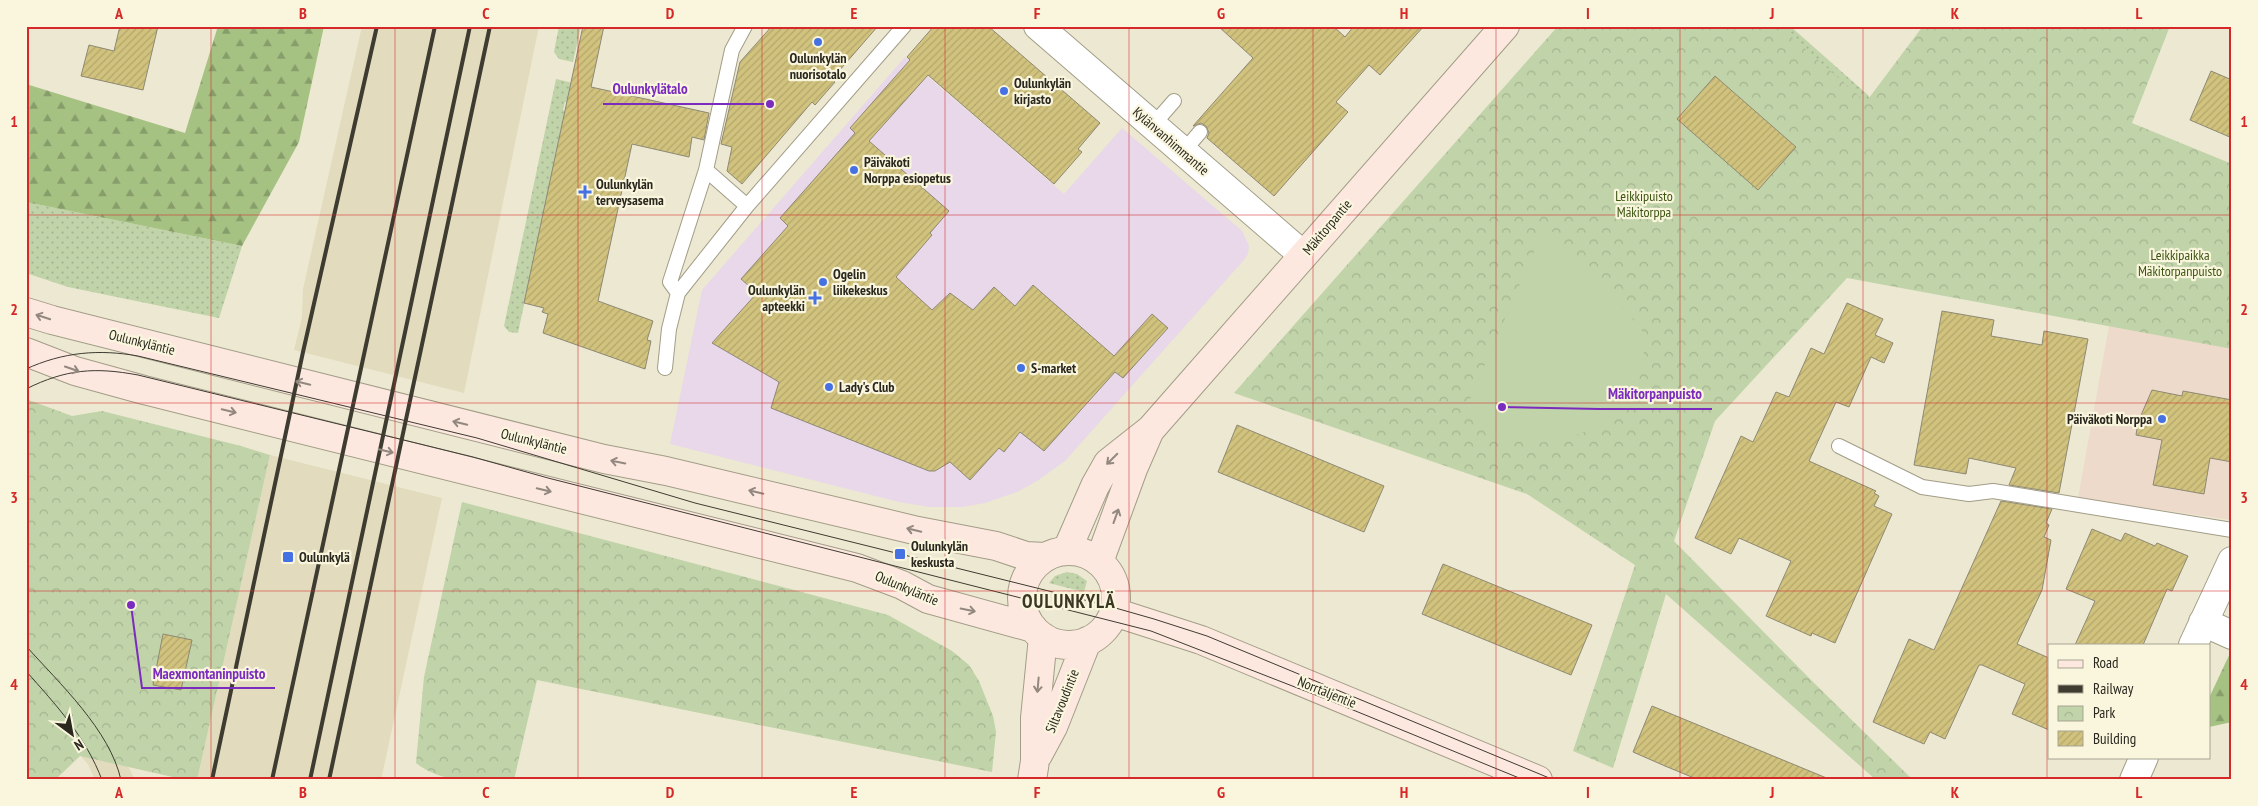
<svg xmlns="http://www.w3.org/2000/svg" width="2258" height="806" font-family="'PT Sans Narrow',sans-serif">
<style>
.commercial{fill:#e8d8ea}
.education{fill:#eedacb}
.built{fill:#e2dbbd}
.grass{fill:url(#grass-dots)}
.forest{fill:url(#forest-firs)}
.park{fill:url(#park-crowns)}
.pitch{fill:#c0d3a9}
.building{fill:url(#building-hatch);stroke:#8e8974}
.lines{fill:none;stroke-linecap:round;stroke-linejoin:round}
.lane-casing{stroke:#a29d87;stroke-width:16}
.street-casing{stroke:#a29d87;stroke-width:30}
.secondary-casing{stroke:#a29d87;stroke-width:30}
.lane{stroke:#fff;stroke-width:14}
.street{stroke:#fff;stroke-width:28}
.secondary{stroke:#fde8e0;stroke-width:28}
.tram{stroke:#3e3b31;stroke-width:1}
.rail{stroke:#3e3b31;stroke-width:4}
.oneway{stroke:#93887f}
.grid{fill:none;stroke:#d62828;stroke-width:1;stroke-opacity:0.55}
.poi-dot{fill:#4671e3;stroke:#faf6de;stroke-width:2}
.labels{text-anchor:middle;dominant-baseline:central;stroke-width:4.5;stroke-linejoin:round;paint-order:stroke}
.poi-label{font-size:14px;font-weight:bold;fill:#29271e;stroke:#faf6de;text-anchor:start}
.street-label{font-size:14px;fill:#29271e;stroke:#faf6de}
.park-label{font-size:14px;fill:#3b5410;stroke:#faf6de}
.district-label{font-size:19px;font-weight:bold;letter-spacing:1px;fill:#3a3623;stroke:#faf6de}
.leader{fill:none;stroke:#7b2cbf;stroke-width:2}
.callout-dot{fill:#7b2cbf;stroke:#faf6de;stroke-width:2}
.callout-label{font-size:15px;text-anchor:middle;font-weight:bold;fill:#7b2cbf;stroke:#faf6de;stroke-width:4.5;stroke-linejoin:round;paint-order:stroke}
.neatline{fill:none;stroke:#d62828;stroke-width:2}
.grid-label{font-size:16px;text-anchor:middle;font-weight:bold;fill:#d62828}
</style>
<defs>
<pattern id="grass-dots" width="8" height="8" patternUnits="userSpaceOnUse" patternTransform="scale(1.25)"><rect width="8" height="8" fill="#c0d3a9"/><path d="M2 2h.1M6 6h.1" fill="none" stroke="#a5b591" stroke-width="1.8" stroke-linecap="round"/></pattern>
<pattern id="forest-firs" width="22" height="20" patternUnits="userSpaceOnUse" patternTransform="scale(1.25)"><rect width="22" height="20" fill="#a6c283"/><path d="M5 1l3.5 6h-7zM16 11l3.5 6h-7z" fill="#879e6b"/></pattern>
<pattern id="park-crowns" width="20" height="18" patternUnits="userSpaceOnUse" patternTransform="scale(1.25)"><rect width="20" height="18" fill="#c0d3a9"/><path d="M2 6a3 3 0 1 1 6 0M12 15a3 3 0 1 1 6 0" fill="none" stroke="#a5b591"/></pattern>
<pattern id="building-hatch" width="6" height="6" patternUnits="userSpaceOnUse" patternTransform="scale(1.25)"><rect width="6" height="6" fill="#d1c27d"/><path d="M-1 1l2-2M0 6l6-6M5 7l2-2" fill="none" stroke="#b3a76c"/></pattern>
</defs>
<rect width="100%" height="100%" fill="#ede8d1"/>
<!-- commercial -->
<path class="commercial" d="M905,57l159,137 58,-66 120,103 7,15 -1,8 -5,7 -178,200 -28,20 -20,11 -32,11 -22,4h-33l-31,-5 -229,-58 32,-154z"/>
<!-- education -->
<path class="education" d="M2109,326l123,23v171l-154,-22z"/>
<!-- built -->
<path class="built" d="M362,26h177l-75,367 -170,-43 8,-33 1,-28z
M270,455l172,43 -61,282h-184z
M79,754l48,10 8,16h-40l-7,-16z"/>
<!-- grass -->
<path class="grass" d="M559,26h22l-8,36 -14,-3 -5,-7z
M1744,26h46l78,69 10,17z
M556,79l17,4 -4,20 -4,-1 -2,8 2,1 -47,222 -9,-1 -5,-6z
M26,202l216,44 -23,72 -151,-31 -42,-14z
M1067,572l10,2 10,7 -3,11 -35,-9 6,-7z"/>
<!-- forest -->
<path class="forest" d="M218,26h106l-25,116 -57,104 -216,-44v-118l159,49z
M2232,649v73l-23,5v-29z"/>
<!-- park -->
<path class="park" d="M1558,26h221l87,76 57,-76h247l-38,97 100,41v185l-385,-71 -132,143 -41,120 137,139 102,100h-37l-210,-186 -53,174 -40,-17 62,-186 -108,-71 -293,-101z
M26,399l46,17 30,-5 139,35 29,9 -73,325h-11l-106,-24 -25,24h-29z
M462,502l426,113 64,36 17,14 10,16 14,35 3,16 -4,40 -455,-92 -23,100c-33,0 -71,5 -98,-17l8,-86z"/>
<!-- pitch -->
<path class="pitch" d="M1544,229l9,3 76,84 12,9c3,17 5,35 -1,52 -20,52 -95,81 -145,57 -12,-6 -21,-15 -30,-24z"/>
<!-- building -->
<path class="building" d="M120,26h38l-15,64 -62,-14 8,-31 25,6z
M583,26h21l-13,61 118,26 -5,27 -12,-3 -3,20 -57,-13 -34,157 55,20 -6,19 4,1 -6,28 -102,-36 5,-19 -6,-2 2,-4 -20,-5z
M772,26h106l-46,53 3,3 -20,23 -3,-3 -70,82 -15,-13 5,-24 -11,-3 19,-82z
M934,26h54l112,97 -22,26 4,3 -28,32 -126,-109 -59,66 80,70 -19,22 2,2 -36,42 36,33 18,-17 23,17 21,-23 21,19 18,-21 81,71 38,-42 16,14 -45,50 -8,-6 -71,79 -24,-19 -16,20 -5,-4 -29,32 -20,-18 -15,9h-6l-158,-63 8,-26 -67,-39 45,-50 -16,-14 47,-53 -8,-8 75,-85 -5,-5 60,-68 -3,-3z
M1218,26h115l12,11 9,-11h70l-44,49 -11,-10 -33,37 12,10 -74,84 -67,-58 2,-5 -3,-7 -5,-3 -8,3 60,-68z
M2211,71l21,9v58l-42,-18z
M1715,76l81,71 -38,43 -81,-71z
M1847,303l36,16 -8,16 18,8 -9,20 -13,-6 -22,50 -13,-5 -27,59 67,30 -2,2 5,3 -5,10 18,8 -57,129 -23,-10 -1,3 -45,-20 25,-55 -52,-23 -8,16 -36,-16 46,-102 12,6 23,-50 13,5 22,-49 13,6z
M1942,311l52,9 -3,16 51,9 2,-14 44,8 -29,154 -50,-8 7,-17 -47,-10 -3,16 -52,-9z
M2152,390l30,6 1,-5 49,9v62l-22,-4 -6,36 -51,-9 9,-45 -26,-5 2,-13z
M1237,425l147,61 -20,46 -146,-60z
M2001,501l51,8 -6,14 3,2 -5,12 7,3 -9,50 -25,54 32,14v72l-37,-16 13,-30 -43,-19h-3l-34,74 -15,-7 -6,12 -51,-22 36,-83 25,11z
M2092,529l29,12 4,-8 30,13 2,-3 31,13 -16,35 -5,-2 -24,56h-68l20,-44 -29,-12z
M1443,564l149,61 -21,50 -149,-61z
M163,634l29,6 -11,50 -28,-5z
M1652,706l177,73v1h-130l-34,-14 -32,-14z"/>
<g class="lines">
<defs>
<path id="lane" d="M745,26l-13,24 -26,120 41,36 157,-180
M1153,125l21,-24
M1183,152l17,-20
M678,293l-8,-11 36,-112
M665,368l4,-39 9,-36 69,-87
M1839,446l83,41 47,7 24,-3 239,39"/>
<path id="street" d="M1038,26l265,229
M2203,622l29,13
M2193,645l39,-84
M2134,780l10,-23"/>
<path id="secondary" d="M26,312l26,8 552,139 62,12 252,60 78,15 30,10 19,1
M26,352l49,19 69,19 713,178 45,17 26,14 105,29
M1067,550l28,-64 13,-23 43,-34 354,-403
M1022 598a47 47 0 1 1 94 0a47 47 0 1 1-94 0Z
M1099,562l34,-93 17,-39
M1114,612l87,28 337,140
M1038,755l15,-28 34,-86
M1032,780l3,-19v-43l8,-81"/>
</defs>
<!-- lane casing -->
<use href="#lane" class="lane-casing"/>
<!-- street casing -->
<use href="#street" class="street-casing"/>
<!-- secondary casing -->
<use href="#secondary" class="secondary-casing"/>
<!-- lane -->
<use href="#lane" class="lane"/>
<!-- street -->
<use href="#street" class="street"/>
<!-- secondary -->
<use href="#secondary" class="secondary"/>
<!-- tram -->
<path class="tram" d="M26,369c37,-17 73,-20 112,-13l339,82 218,65 410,102 49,14 53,17 347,144
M26,389c40,-20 69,-22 112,-14l335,82 75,21 603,153 185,72 188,77
M26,646c33,37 84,84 95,134
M26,671c30,34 60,66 76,109"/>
<!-- rail -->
<path class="rail" d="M212,780l91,-428 74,-326
M272,780l163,-754
M310,780l160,-754
M329,780l161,-754"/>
</g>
<!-- one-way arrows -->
<defs><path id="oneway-shaft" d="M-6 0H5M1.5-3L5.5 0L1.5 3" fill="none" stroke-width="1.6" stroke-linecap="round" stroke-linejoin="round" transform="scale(1.25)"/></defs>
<g class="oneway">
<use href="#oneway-shaft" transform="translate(43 317) rotate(-162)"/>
<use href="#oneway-shaft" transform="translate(72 369) rotate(19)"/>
<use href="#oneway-shaft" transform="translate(303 383) rotate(-166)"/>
<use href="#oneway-shaft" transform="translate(229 411) rotate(14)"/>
<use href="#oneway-shaft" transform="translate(460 423) rotate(-166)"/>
<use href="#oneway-shaft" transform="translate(386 451) rotate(14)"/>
<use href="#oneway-shaft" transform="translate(1112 459) rotate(135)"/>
<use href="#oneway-shaft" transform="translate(618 462) rotate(-169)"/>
<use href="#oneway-shaft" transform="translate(544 490) rotate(14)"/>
<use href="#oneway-shaft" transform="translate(756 492) rotate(-167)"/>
<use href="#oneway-shaft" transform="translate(1116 516) rotate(-70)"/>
<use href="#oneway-shaft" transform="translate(914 530) rotate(-167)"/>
<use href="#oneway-shaft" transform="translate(968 610) rotate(11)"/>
<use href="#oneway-shaft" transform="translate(1038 685) rotate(95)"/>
</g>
<!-- grid -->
<path class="grid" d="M211,26v754M395,26v754M578,26v754M762,26v754M945,26v754M1129,26v754M1313,26v754M1496,26v754M1680,26v754M1863,26v754M2047,26v754M26,215h2206M26,403h2206M26,591h2206"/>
<!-- markers -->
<g class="poi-dot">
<circle cx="818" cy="42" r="5"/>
<circle cx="1004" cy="91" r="5"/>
<circle cx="854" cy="170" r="5"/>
<path d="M582.5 184.5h5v5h5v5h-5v5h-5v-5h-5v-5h5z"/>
<circle cx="823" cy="282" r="5"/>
<path d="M812.5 290.5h5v5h5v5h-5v5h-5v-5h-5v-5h5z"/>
<circle cx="1021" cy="368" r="5"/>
<circle cx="829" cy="387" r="5"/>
<circle cx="2162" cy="419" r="5"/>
<rect x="894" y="548" width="12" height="12" rx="2.5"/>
<rect x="282" y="551" width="12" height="12" rx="2.5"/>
</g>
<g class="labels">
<!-- poi labels -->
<g class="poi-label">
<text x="818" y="58" text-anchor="middle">Oulunkylän<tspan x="818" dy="16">nuorisotalo</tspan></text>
<text x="1014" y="83">Oulunkylän<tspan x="1014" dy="16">kirjasto</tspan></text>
<text x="864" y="162">Päiväkoti<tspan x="864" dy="16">Norppa esiopetus</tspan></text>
<text x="596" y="184">Oulunkylän<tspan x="596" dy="16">terveysasema</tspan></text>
<text x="833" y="274">Ogelin<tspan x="833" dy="16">liikekeskus</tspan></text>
<text x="805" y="290" text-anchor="end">Oulunkylän<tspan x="805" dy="16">apteekki</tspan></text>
<text x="1031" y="368">S-market</text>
<text x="839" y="387">Lady's Club</text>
<text x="2152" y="419" text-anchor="end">Päiväkoti Norppa</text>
<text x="911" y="546">Oulunkylän<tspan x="911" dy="16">keskusta</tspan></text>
<text x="299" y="557">Oulunkylä</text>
</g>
<!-- street labels -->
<g class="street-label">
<text transform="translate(1171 141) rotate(41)">Kylänvanhimmantie</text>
<text transform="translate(1327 227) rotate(-50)">Mäkitorpantie</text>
<text transform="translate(142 342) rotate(14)">Oulunkyläntie</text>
<text transform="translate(534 441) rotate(14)">Oulunkyläntie</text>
<text transform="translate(907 588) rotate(23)">Oulunkyläntie</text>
<text transform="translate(1327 692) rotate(22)">Norrtäljentie</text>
<text transform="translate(1062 701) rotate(-68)">Siltavoudintie</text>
</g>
<!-- park labels -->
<g class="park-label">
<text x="1644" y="196">Leikkipuisto<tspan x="1644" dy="16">Mäkitorppa</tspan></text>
<text x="2180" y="255">Leikkipaikka<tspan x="2180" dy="16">Mäkitorpanpuisto</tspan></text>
</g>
<!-- district labels -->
<g class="district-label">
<text x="1069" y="601">OULUNKYLÄ</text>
</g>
</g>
<!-- callouts -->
<path class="leader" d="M770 104L698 104H603M1502 407L1599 409H1712M131 605L142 688H275"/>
<g class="callout-dot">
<circle cx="770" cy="104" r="5"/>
<circle cx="1502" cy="407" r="5"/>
<circle cx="131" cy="605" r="5"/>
</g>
<g class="callout-label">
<text x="650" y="94">Oulunkylätalo</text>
<text x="1655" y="399">Mäkitorpanpuisto</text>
<text x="209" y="679">Maexmontaninpuisto</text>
</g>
<!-- border -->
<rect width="2258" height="806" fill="none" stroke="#faf6de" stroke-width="55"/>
<!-- legend -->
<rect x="2048" y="644" width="162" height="115" fill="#faf6de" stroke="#a6a391"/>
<rect x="2058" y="660" width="25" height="8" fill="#fde8e0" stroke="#a6a391"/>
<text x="2093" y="668" font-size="15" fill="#29271e">Road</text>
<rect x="2058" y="685" width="25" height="8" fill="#3e3b31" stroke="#a6a391"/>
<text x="2093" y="694" font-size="15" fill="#29271e">Railway</text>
<rect x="2058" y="706" width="25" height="15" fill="url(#park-crowns)" stroke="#a6a391"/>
<text x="2093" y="718" font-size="15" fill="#29271e">Park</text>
<rect x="2058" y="731" width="25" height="15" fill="url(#building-hatch)" stroke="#a6a391"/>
<text x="2093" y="744" font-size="15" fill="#29271e">Building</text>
<!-- north arrow -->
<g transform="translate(72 734) rotate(148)" stroke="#faf6de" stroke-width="4" paint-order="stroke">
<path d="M0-4L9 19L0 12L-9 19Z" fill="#29271e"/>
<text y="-8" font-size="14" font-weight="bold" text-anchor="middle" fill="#29271e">N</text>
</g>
<rect x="28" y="28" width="2202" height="750" class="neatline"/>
<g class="grid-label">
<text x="119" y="19">A</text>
<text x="303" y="19">B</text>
<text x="486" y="19">C</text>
<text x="670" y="19">D</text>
<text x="854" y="19">E</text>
<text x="1037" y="19">F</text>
<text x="1221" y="19">G</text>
<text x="1404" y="19">H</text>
<text x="1588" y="19">I</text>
<text x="1772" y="19">J</text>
<text x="1955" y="19">K</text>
<text x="2139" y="19">L</text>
<text x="14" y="127">1</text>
<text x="2244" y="127">1</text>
<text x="14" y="315">2</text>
<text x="2244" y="315">2</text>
<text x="14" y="503">3</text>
<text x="2244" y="503">3</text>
<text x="14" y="690">4</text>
<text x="2244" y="690">4</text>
<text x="119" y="798">A</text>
<text x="303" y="798">B</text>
<text x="486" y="798">C</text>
<text x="670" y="798">D</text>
<text x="854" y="798">E</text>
<text x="1037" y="798">F</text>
<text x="1221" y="798">G</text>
<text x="1404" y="798">H</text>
<text x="1588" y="798">I</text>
<text x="1772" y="798">J</text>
<text x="1955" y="798">K</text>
<text x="2139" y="798">L</text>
</g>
</svg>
